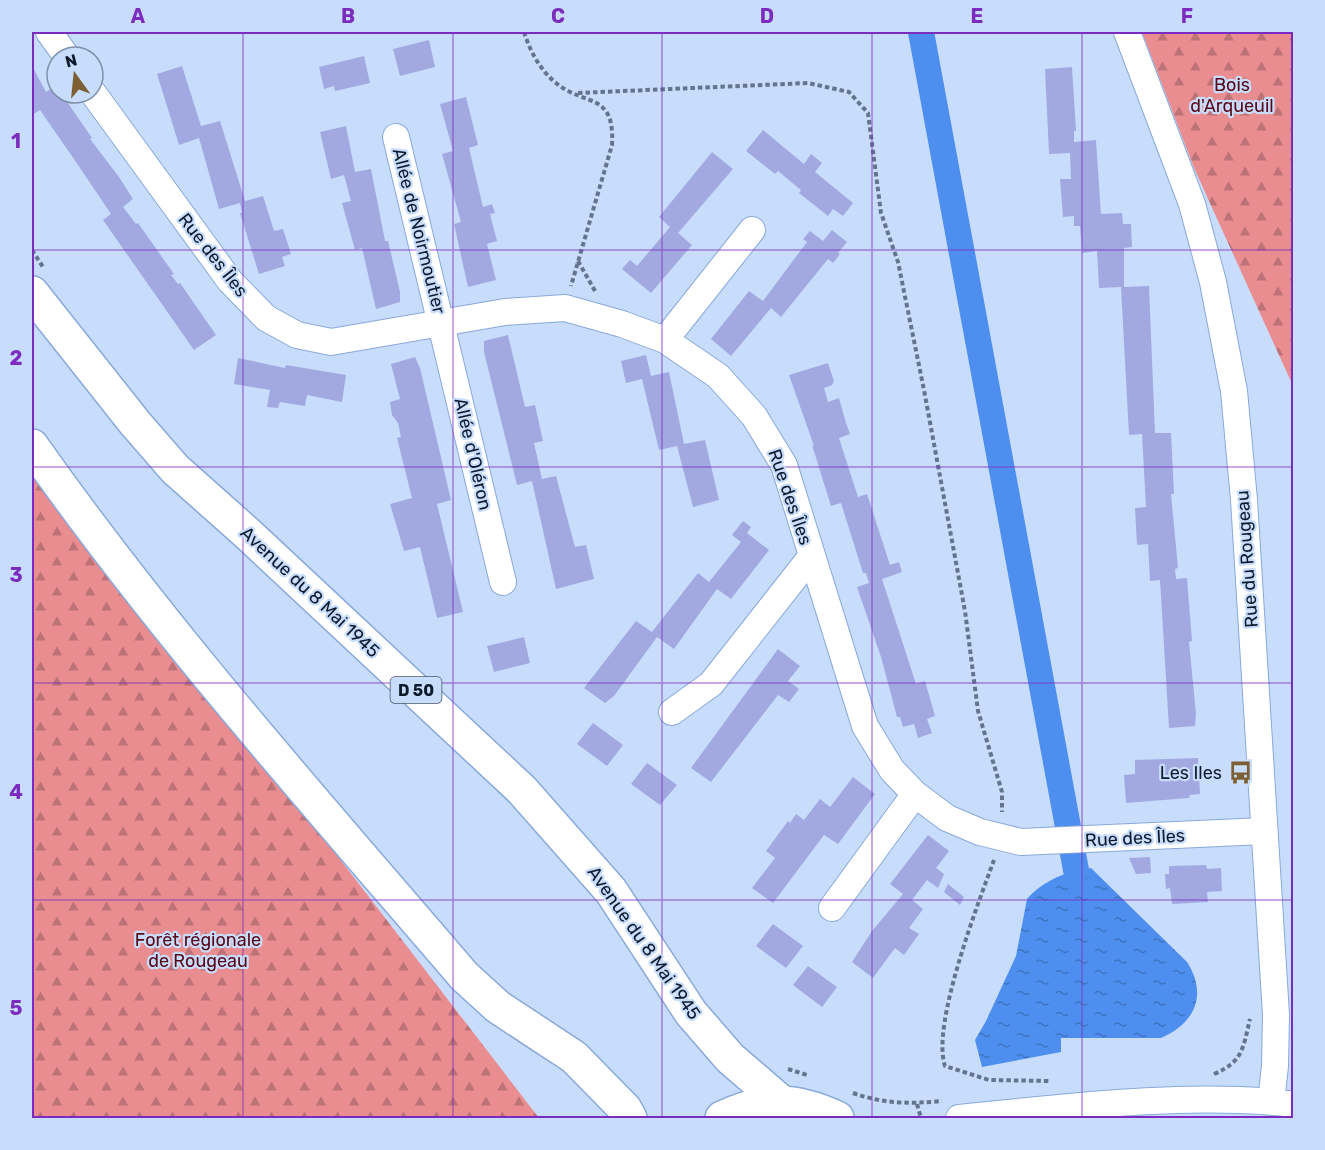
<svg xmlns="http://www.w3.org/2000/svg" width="1325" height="1150" font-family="Rubik,sans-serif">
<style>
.forest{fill:url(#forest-firs)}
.water{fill:url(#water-ripples)}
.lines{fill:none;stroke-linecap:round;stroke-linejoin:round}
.canal{stroke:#4e8eee;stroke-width:26}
.building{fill:#a2a9e1}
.street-casing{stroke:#88a9da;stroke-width:28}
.primary-casing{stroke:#88a9da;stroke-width:36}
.path{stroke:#64748c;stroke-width:4;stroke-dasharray:4.5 3;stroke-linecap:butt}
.street{stroke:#fff;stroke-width:26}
.primary{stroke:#fff;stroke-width:33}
.grid{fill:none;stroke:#7b2cbf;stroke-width:1.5;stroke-opacity:0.55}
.labels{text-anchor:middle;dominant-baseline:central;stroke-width:4.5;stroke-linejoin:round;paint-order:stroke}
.shield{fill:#c8ddfc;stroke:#45546a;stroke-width:1.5}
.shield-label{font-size:16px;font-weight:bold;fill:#0d1a2c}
.park-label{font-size:18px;fill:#580515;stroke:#c8ddfc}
.street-label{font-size:18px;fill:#0d1a2c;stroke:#c8ddfc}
.poi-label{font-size:18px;fill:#0d1a2c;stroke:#c8ddfc;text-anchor:end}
.neatline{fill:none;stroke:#7b2cbf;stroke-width:2}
.grid-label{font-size:20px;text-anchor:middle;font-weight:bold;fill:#7b2cbf}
</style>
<defs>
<pattern id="forest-firs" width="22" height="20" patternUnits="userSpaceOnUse" patternTransform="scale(1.5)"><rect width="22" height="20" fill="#ea8d90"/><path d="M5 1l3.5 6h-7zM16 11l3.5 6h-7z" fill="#bc7276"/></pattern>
<pattern id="water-ripples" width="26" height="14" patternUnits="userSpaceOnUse" patternTransform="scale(1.5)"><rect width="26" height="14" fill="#4e8eee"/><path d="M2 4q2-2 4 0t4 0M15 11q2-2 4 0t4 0" fill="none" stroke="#3f73c1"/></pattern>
</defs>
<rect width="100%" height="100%" fill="#c8ddfc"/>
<!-- forest -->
<path class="forest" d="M1142,32h151v354l-99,-218z
M32,459l507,659h-507z"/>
<!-- water -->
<path class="water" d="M1091,868l96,94c21,33 8,61 -26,76h-100v14l-79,15 -7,-27 11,-19 30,-65 11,-57c17,-19 40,-28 64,-31z"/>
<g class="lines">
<!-- canal -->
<path class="canal" d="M921,32l155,838"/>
</g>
<!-- building -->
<path class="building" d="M429,40l6,27 -35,9 -7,-27z
M364,56l6,27 -35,8 -1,-5 -10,3 -5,-22z
M32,66l14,26 10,-7 1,8h4l31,45 -2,1 29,38 14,22 -10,8 13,17 2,-1 36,51 -3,1 7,9 2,-1 36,52 -22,15 -91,-130 8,-6 -35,-52 -36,-52 -8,5z
M182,66l19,60 19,-5 25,80 18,-5 11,35 9,-2 8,25 -9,3 3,9 -26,8 -19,-61h2l-2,-10 -21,6 -20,-71 -20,7 -22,-71z
M1072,67l4,64h-2v11l22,-2 5,74 21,-1 1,11h8l1,23 -8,1v39l25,-1 6,147h16l3,61h-3l7,74 -3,1 1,10 11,-1 5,63 -3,1 7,72 -1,12 -26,2 -9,-148 -10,1 -2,-37 -11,1 -2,-37 11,-1 -4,-73 -13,1 -8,-148 -22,1 -2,-37 -15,2 -2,-27h-6v-10l-11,1 -3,-38h11l-1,-26 -21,1 -4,-85z
M466,97l12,48 -9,3 14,59 9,-3 3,9 -5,1 7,27 -10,3 9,36 -28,7 -14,-63 7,-2 -19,-68 11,-3 -13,-47z
M346,126l9,46 16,-3 14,72h3l12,51v10l-24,7 -14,-61 -7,2 -13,-47 9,-2 -7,-26 -13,4 -11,-47z
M763,130l41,34 7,-10 11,9 -7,9 38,31 -10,13 -10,-7 -5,7 -29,-23 2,-3 -11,-9 -12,-10 -3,3 -29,-23z
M712,152l21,17 -55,64 14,12 -41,48 -29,-24 8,-9 7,6 33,-39 -11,-10z
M832,230l15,12 -9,11 2,1 -7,9 -5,-4 -47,58 -10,-9 -40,48 -20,-17 38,-48 14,10 44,-59 -4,-3 7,-8 13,10z
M508,335l17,72 10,-2 8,36 -9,2 8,36 14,-3 19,71 11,-2 8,34 -38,10 -24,-108 -15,4 -33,-133v-11z
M646,355l5,21 18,-4 15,72 21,-4 14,60 -26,7 -16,-61 -18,4 -17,-71 -16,4 -5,-22z
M415,357l5,11 31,132 -14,4 26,108 -26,6 -17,-71 -16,4 -14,-47 22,-6 -15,-60 4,-1 -3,-14 -6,-8 -2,-13 10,-3 -9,-35z
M238,358l47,10 1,-3 60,10 -4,27 -35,-7 -2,11 -25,-4 -2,6 -11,-1 3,-17 -36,-6z
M828,363l6,18 -2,4 -8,3 4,14 11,-4 7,25 4,11 -11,4 19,59 9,-3 23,71 9,-3 3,10 -20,7 34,105 9,-3 10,35 -8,3 5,14 -14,5 -4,-14 -11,3 -3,-10h-3l-16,-60 -24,-70 12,-4 -3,-10h-3l-22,-70 -10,3 -19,-61 2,1 -25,-71z
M743,521l8,6 -4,6 22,17 -38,49 -14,-10 -43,60 -17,-12 -43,59 -9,7 -21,-15 52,-67 16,11 46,-59 11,9 32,-40 -9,-7z
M524,637l6,26 -36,9 -7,-26z
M778,649l22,17 -12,15 11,8 -10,13 -11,-7 -67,87 -20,-14z
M593,723l30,22 -16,21 -30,-22z
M1198,758l2,36 -10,1 -1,3 -63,5 -2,-28 11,-1v-14z
M647,763l30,22 -17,20 -29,-21z
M853,777l22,17 -37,50 -14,-9 -51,68 -21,-15 23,-30 -9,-7 22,-30 2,2 6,-9 8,6 16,-21 10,8z
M928,835l21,16 -13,17 8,6 -6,14 -11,-8 -15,20 11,9 -14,19 10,6 -15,21 -9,-7 -22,30 -21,-16 20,-31 31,-37 -13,-10z
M1150,857l1,16 -15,1 -7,-16z
M1206,865l1,4 14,-1 1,23 -15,1 1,10 -36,2 -2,-16 -4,1 -1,-15h4v-8z
M948,884l16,13 -4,8 -16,-13z
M773,924l30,22 -17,22 -30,-22z
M808,966l29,21 -15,20 -29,-22z"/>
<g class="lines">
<defs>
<path id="street" d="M49,32l18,25
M1127,32l65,172 21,78 21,109 10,109 32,515 -1,51 -4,36
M93,93l137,188 36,37 31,17 34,7 174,-30 60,-4 57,16 43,16 53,36 36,40 30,49 81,261 27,44 23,24 32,24 33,14 41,10 243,-11
M396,137l107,445
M665,340l87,-110
M672,712l39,-28 100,-127
M832,908l83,-114
M959,1118c110,-11 224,-26 335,-14"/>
<path id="primary" d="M32,293l103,130 40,46 73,65 274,256 89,101 80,122 39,45 51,44
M32,446c131,186 284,357 432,530l34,31 76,50 51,52 5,9
M722,1118c42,-20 72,-20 115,0"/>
</defs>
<!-- street casing -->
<use href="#street" class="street-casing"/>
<!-- primary casing -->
<use href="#primary" class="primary-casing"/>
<!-- path -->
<path class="path" d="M524,32c6,19 16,38 32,51 29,24 59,8 56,62l-41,141
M578,93l230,-10 41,9 19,21 13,100 17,49 26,128 41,221 13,100 24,81v20
M32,250l11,17
M578,261l17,30
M994,860c-16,44 -63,165 -49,206l44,14 62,1
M788,1069l19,6
M1214,1074c29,-12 29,-26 36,-55
M853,1093c31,11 57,11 89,8
M917,1104l4,14"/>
<!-- street -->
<use href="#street" class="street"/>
<!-- primary -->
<use href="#primary" class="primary"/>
</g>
<!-- grid -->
<path class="grid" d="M243,32v1086M453,32v1086M662,32v1086M872,32v1086M1082,32v1086M32,250h1262M32,467h1262M32,683h1262M32,900h1262"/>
<!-- icons -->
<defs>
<symbol id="bus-bare" viewBox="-9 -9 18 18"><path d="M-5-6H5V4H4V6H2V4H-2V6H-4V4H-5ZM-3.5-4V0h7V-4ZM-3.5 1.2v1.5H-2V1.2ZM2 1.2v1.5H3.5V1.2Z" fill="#7c6033" stroke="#c8ddfc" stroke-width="2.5" paint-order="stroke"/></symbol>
</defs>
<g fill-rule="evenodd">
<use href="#bus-bare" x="1224" y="756" width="33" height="33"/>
</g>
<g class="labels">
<!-- shield labels -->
<rect class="shield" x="390.5" y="677" width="51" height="26" rx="4.5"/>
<g class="shield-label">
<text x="416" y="690">D 50</text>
</g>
<!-- park labels -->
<g class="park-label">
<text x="1232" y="85">Bois<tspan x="1232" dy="21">d'Arqueuil</tspan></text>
<text x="198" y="940">Forêt régionale<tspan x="198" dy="21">de Rougeau</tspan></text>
</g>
<!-- street labels -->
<g class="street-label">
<text transform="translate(419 231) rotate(76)">Allée de Noirmoutier</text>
<text transform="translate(213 255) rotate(52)">Rue des Îles</text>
<text transform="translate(473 454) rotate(77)">Allée d'Oléron</text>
<text transform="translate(790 497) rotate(71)">Rue des Îles</text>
<text transform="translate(1247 559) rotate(-94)">Rue du Rougeau</text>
<text transform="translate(310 592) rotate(43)">Avenue du 8 Mai 1945</text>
<text transform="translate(1135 838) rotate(-3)">Rue des Îles</text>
<text transform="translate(644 943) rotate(55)">Avenue du 8 Mai 1945</text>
</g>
<!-- poi labels -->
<g class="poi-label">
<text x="1222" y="773">Les Iles</text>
</g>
</g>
<!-- border -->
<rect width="1325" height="1150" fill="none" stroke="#c8ddfc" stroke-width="66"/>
<!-- north arrow -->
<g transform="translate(75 75) rotate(345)"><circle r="28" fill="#c8ddfc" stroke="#7d8fa9" stroke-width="1.5"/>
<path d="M0-4.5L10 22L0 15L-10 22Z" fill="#7c6033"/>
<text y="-9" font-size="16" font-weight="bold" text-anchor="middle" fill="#0d1a2c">N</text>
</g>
<rect x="33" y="33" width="1259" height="1084" class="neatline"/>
<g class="grid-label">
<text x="138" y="23">A</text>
<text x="348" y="23">B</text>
<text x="558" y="23">C</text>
<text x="767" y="23">D</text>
<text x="977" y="23">E</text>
<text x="1187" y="23">F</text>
<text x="16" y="148">1</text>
<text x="16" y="365">2</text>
<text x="16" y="582">3</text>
<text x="16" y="799">4</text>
<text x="16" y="1015">5</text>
</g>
</svg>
